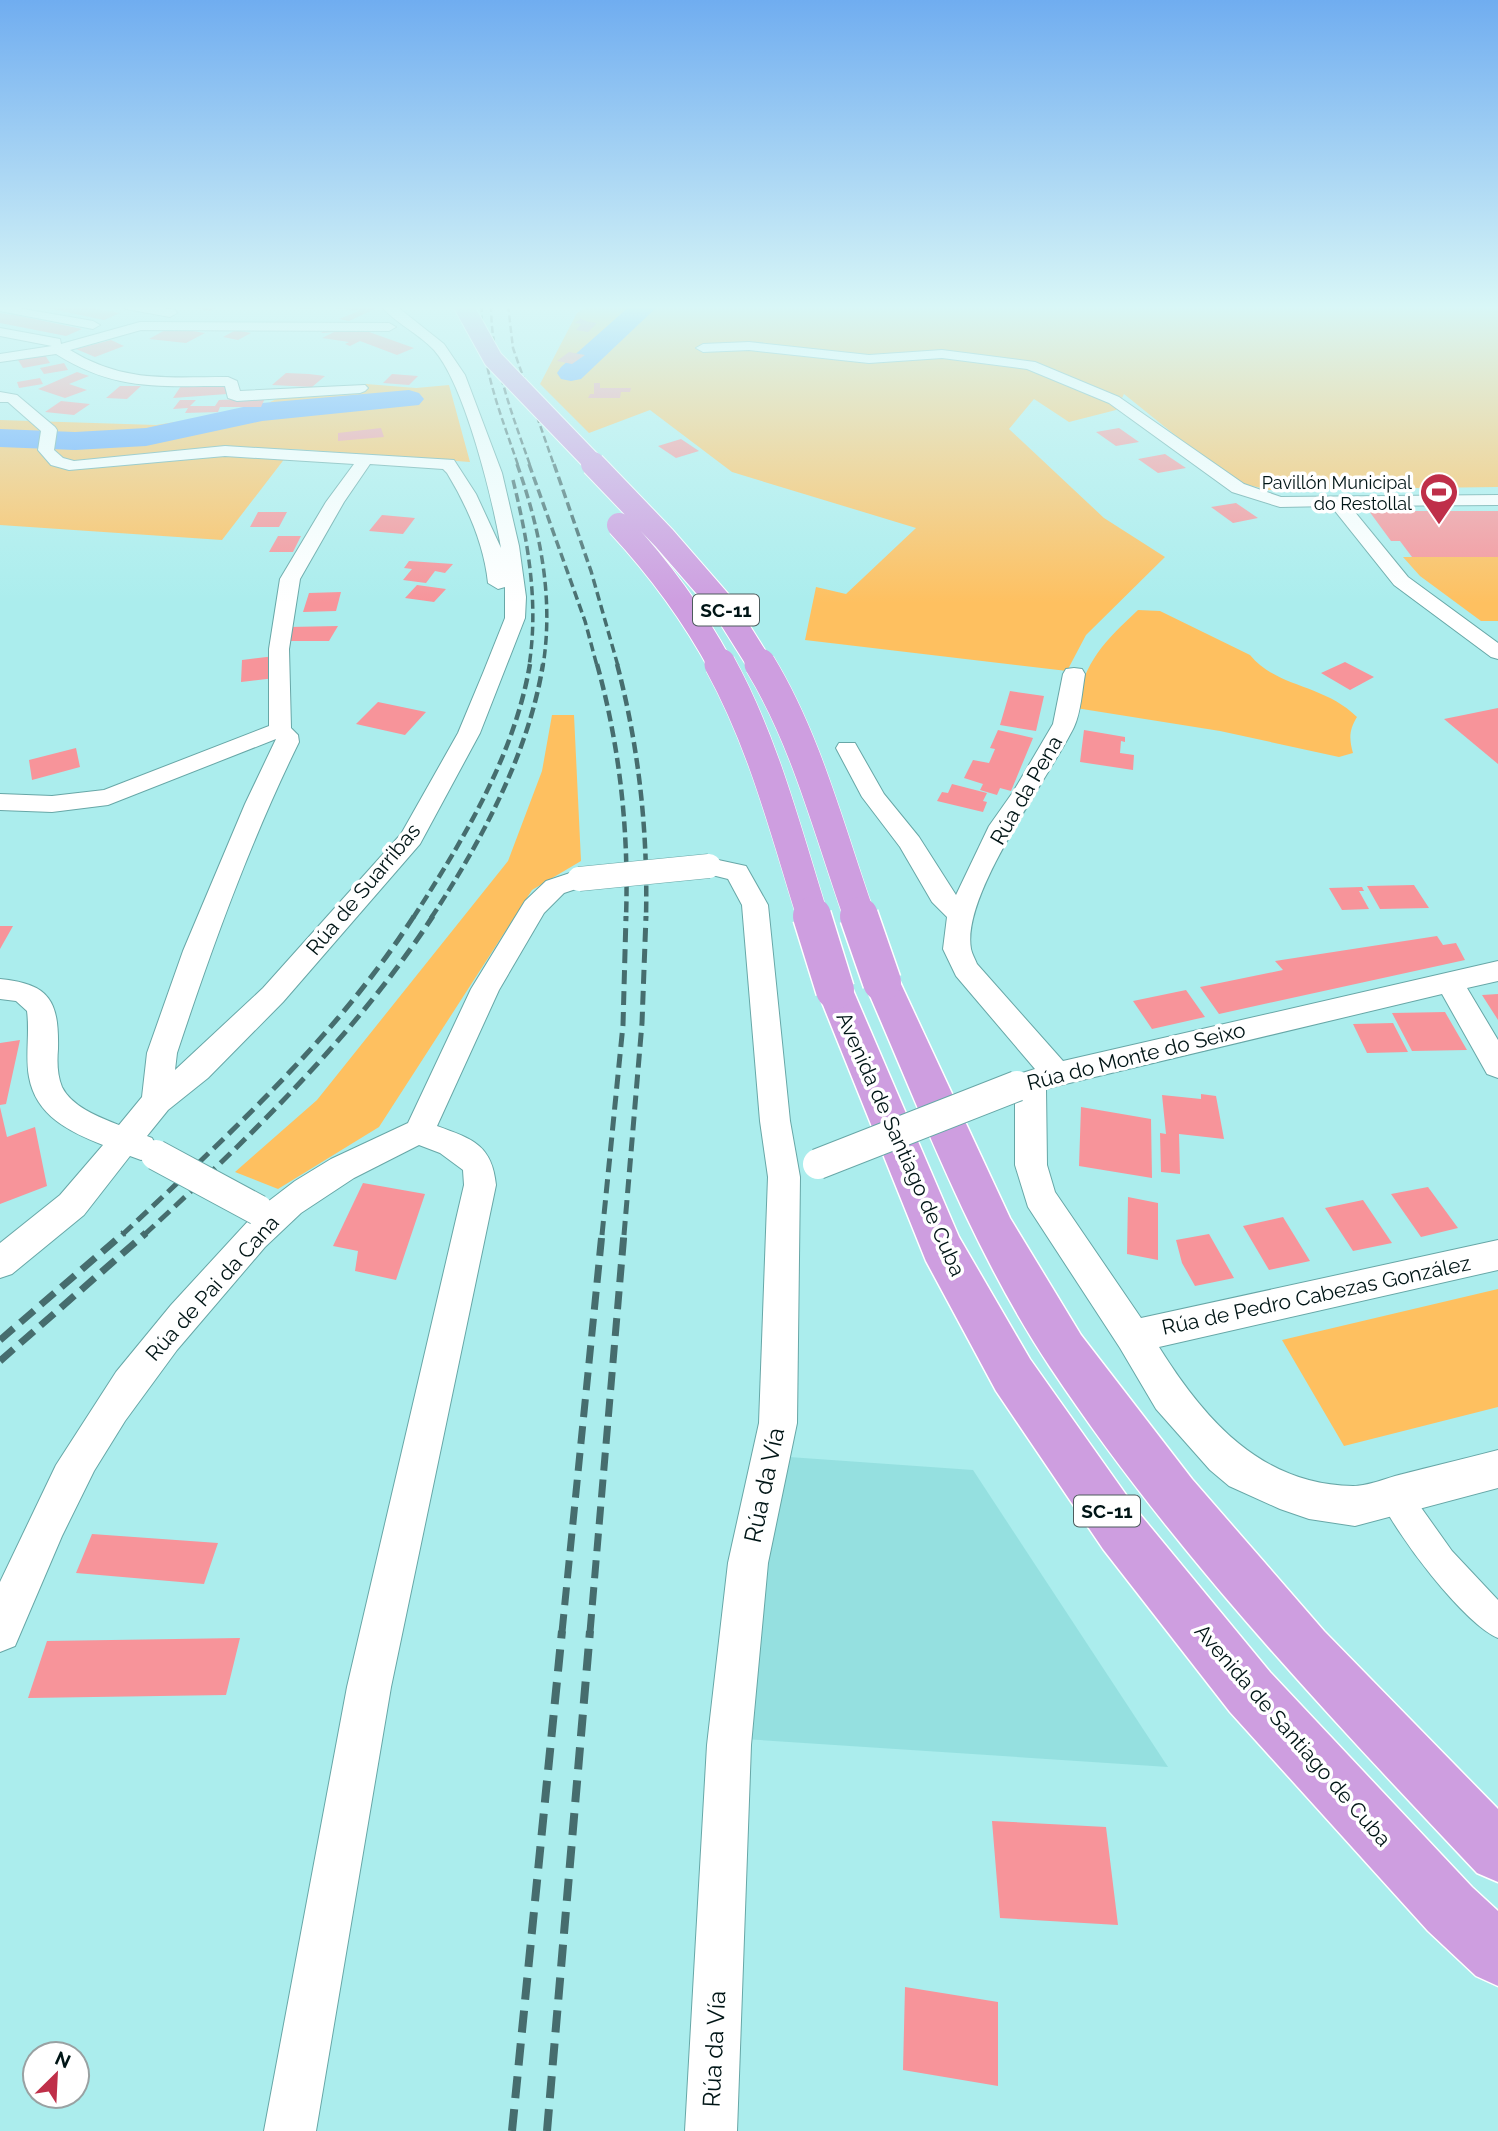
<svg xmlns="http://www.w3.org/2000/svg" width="1498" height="2131" font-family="Raleway,sans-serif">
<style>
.built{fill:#95e0e0}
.green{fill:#fec060}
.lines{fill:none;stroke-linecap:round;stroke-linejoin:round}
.river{fill:#5da2fc;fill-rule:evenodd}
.building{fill:#f7949a}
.pedestrian-casing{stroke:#67a7a7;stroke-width:2}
.minor-casing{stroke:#67a7a7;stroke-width:2}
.trunk-casing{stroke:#fff;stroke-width:3}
.pedestrian{fill:#fff;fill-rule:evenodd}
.minor{fill:#fff;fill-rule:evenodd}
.trunk{fill:#ce9ee0;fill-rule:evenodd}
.rail-far5{stroke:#466d6e;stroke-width:2.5;stroke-dasharray:7 3.5;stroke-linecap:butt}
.rail-far4{stroke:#466d6e;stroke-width:3.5;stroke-dasharray:9 4.5;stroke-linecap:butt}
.rail-far3{stroke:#466d6e;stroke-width:4.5;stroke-dasharray:11 5;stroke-linecap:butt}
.rail-far2{stroke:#466d6e;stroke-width:5;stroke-dasharray:14 7;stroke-linecap:butt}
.rail-far1{stroke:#466d6e;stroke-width:7;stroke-dasharray:18 9;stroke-linecap:butt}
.rail{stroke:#466d6e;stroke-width:8;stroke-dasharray:22 11;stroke-linecap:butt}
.minor-bridge-far1-casing{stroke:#67a7a7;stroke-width:25;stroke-linecap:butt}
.minor-bridge-casing{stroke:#67a7a7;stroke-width:32;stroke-linecap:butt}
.trunk-bridge-far3-casing{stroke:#fff;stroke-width:21;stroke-linecap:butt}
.trunk-bridge-far2-casing{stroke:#fff;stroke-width:26;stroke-linecap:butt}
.trunk-bridge-far1-casing{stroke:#fff;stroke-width:32;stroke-linecap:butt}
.trunk-bridge-casing{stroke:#fff;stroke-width:41;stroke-linecap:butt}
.minor-bridge-far1{stroke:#fff;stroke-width:24}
.minor-bridge{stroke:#fff;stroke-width:30}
.trunk-bridge-far3{stroke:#ce9ee0;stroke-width:19}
.trunk-bridge-far2{stroke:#ce9ee0;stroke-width:24}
.trunk-bridge-far1{stroke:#ce9ee0;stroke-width:31}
.trunk-bridge{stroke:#ce9ee0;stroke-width:38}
.labels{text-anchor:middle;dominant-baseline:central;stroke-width:7;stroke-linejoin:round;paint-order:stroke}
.far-poi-label{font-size:18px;fill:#001516;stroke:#fff;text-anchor:end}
.shield{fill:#fff;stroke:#4c5b5c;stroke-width:2}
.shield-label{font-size:19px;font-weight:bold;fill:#001516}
.street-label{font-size:21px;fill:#001516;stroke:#fff}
.near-street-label{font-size:24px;fill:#001516;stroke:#fff}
</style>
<rect width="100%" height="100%" fill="#abeded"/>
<!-- built -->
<path class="built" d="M789,1457l184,13 195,297 -423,-28 10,-181z"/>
<!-- green -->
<path class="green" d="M591,305h907v182l-229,3 -37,-9 -108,-87 -8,16 -47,12 -35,-23 -25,30 95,89 61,39 -79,78 -19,36 -262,-31 11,-53 30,7 70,-66 -184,-56 -82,-62 -61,23 -49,-49 37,-71z
M366,384l50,4 33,-3 21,77 -178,-13 -70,91 -222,-15v-105l156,5 104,-16c28,-24 72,-13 106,-25z
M1403,557h95v64h-17l-61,-45z
M1138,610l22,1 90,44c27,33 74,29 107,62 -8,13 -8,22 -4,36l-14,4 -119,-26 -144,-23c8,-47 29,-67 62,-98z
M552,715h22l7,146 -49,29 -153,237 -101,62 -43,-17 82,-72 191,-239 34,-90z
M1498,1289v118l-154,39 -62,-106z"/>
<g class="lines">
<!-- river -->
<path class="river" d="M631,305h28l-78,74 -10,2 -10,-2 -4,-6 4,-6z
M409,390l10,3 5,6 -5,6 -157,16 -116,25 -71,4 -75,-3v-18l75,3 71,-4 116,-25z"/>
</g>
<!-- building -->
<path class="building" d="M33,305h43l44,8 -16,7z
M180,305h43l-14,6z
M294,305h89l-34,16 -10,-2 20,-8 -42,-5 -4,3 -23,-1z
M0,313l20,3 62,13 -16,7 -66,-13z
M581,319l8,3 8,1 -9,9 -12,-2 5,-6 -7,-1z
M167,329l20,1 18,3 -19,10 -37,-4z
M341,329l28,3 45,16 -17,7 -37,-14 -10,5 -5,-2 4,-2 -27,-4 12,-6 -13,1 4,-3z
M236,330l15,3 -13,7 -15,-3z
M111,340l13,6 -29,11 -19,-8z
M569,352l16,3 -13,9 -15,-3z
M45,355l5,8 -27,5 -5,-8z
M64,363l4,7 -24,4 -4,-6z
M77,372l12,4 -20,8 18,6 -22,8 -27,-9z
M286,373l23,1 16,2 -13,11 -40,-2z
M392,374l26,2 -9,9 -26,-2z
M40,378l3,6 -24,4 -2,-6z
M227,383v11l-54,4 8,-12z
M594,383h6v5h31l-1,4h-9l-1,6h-32l2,-4h4z
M120,386h21l-14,13 -21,-1z
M265,398l-4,9h-41l-2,5 -33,1 3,-5 -15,1 7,-9h16l-6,6h25l4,-6z
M61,401l29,3 -16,11 -29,-3z
M381,428l3,9 -46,4v-8z
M1119,428l20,14 -23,4 -20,-14z
M681,439l18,12 -23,7 -18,-12z
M1165,454l21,14 -28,5 -20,-14z
M1236,503l22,15 -25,5 -22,-16z
M1369,511h129v46h-86l-12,-16h-9z
M258,512h29l-8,15h-29z
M382,515l33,3 -12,16 -34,-3z
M278,536h23l-8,16h-24z
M409,561l44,3 -8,9 -10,-2 -9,12 -23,-3 9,-11 -8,-1z
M417,585l29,4 -12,13 -29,-4z
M341,592l-5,19 -33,1 6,-19z
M338,626l-9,15h-41l1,-14z
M275,656v22l-34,4 1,-22z
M1345,662l29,15 -24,13 -29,-17z
M1010,691l34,5 -8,35 -36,-6z
M378,702l48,10 -21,23 -49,-11z
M1498,708v56l-54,-45z
M998,730l35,8 -22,53 -11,-3 -3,7 -17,-5 3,-6 -19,-6 9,-18 16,3 6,-14 -5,-1z
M1084,730l41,7v5l-4,-1 -1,12 14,2 -1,15 -53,-8z
M76,748l4,19 -48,13 -3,-20z
M952,784l35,9 -4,8 4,1 -4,10 -46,-11 5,-9 6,1z
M1414,885l15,23 -49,1 -13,-23z
M1362,887l2,4h-5l10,18 -27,1 -13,-22z
M0,926h13l-13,23z
M1437,936l6,9 13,-2 9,17 -246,54 -19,-27 83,-17 -8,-9z
M1186,990l19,27 -53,12 -19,-28z
M1498,994v26l-16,-25z
M1445,1012l22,38 -55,1 -20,-38z
M1393,1023l15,29 -41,1 -14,-29z
M20,1040l-14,64 -6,1v-62z
M1201,1094l15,2 8,43 -45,-5 1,40 -19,-2 -1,-39 6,1 -4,-39 39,4z
M0,1107l7,30 28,-10 12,59 -47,18z
M1081,1107l70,12 1,59 -73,-12z
M363,1183l62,11 -29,86 -41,-9 3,-20 -25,-5z
M1428,1187l30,41 -37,9 -30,-43z
M1128,1197l30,6v57l-31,-6z
M1363,1200l29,43 -39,8 -28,-43z
M1283,1217l27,44 -41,9 -26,-44z
M1209,1234l25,44 -39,8 -13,-23 -6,-23z
M92,1534l126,9 -14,41 -128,-11z
M240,1638l-14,57 -198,3 19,-57z
M992,1821l114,6 12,98 -118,-7z
M905,1987l93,15v84l-95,-16z"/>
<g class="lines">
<defs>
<path id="pedestrian" d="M1394,1481l11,4 47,66 46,49v38c-35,-15 -104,-106 -119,-142l4,-11z"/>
<path id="minor" d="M0,305l93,16 7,4 -7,4 -93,-18z
M119,305h28l28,5 2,3 -7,4 -44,-8z
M380,305h15l49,39 21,31 37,98 17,73 7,51 -1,21 -45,115 -60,111 -137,158 -75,76 -40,32 -21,26 5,2 5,9 -5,9 -11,4 -11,-4 -46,59 -72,59 -12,4v-35l60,-48 43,-50c-33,-13 -67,-29 -74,-68 -4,-21 1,-44 -2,-66l-11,-10 -16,-2v-20c50,5 59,22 58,70 -1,12 -1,26 4,38 10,20 37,30 57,38l23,-28 5,-44 36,-102 62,-147 31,-65 -168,66 -56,7 -52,-2v-16l52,2 52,-6 165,-64v-77l11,-70 46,-77 28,-38 -129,-8 -156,14 -18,-5 -13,-15 3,-19 -33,-29h-8v-10l17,3 38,32 2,3 -3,20 9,8 11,3 151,-15 229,14 22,34 25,54c-8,-47 -36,-163 -67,-198 -16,-17 -39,-27 -54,-45zM370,464l73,5 4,4c20,33 37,71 41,110l10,6 7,-2v31l-22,55 -25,60 -57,101 -138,154 -88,82 2,-17c35,-106 73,-211 122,-311l-1,-7 -7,-7 -2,-79 11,-70 44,-77z
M140,322l249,1 7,4 -7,4 -248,-1 -71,20c54,33 97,27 158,27l9,4 3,10 125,-6 3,3 -3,3 -5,2 -123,8 -9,-3 -3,-12c-68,0 -110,5 -169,-32l-56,8v-8l52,-8 -52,-10v-8l60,11 1,5z
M749,342l120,13 73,-5 93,12 84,35 125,87 37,13 217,-2v10l-148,1 58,71 90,66v16l-7,-2 -97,-72 -63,-79 -51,1 -48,-15 -123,-89 -82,-34 -85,-11 -73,5 -120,-13 -46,2 -7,-4 7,-4z
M1074,668l8,1 3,5c-3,17 -4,38 -11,53 -25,51 -113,167 -103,222 1,5 4,10 6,15l86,97 435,-100v20l-31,7 31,52v38l-11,-4 -45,-80 -385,92 -11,3 1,76 8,27 86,126 357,-78v30l-339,77c45,72 102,138 194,139 13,0 29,-6 42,-10 34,-9 69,-17 103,-26v38l-143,38 -46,-7 -29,-10 -51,-23 -19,-16 -54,-61 -36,-61 -92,-141 -13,-42v-68l-9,-3 -4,-8 4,-8 29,-9 -79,-93 -13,-27 4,-32 -15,-15 -32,-55 -38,-50 -26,-49 3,-5h16l29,51 35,43 37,58 33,-69 24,-34 40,-68 10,-50 3,-5z
M709,858l37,8 22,39 22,216 10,56 -3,246 -29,140 -17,182 -14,386h-52l22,-386 21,-182 31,-140 9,-246 -8,-56 -18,-216 -14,-26 -28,-7 -4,-6 4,-6z
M579,870l9,3 4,6 -4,6 -24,8 -20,20 -45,77 -62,136c36,13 55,19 59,59l-105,502 -75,444h-52l83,-444 117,-502 -1,-15 -23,-17 -21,-8 -65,33 -53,35 -36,34 -88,103 -52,71 -31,50 -32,65 -47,110 -15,6v-70l56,-117 60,-93 55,-67 90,-98 34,-26 36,-22 77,-36 63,-134 54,-88 21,-20z"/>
<path id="trunk" d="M882,969l13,4 5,9 110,236 71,117 111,144 132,152 174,178v73l-21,-9c-152,-161 -304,-321 -427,-506 -79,-119 -129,-255 -186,-385l5,-9z
M835,977l13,4 5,9 106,247 71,122 109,154 131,159 202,215 26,24v75l-22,-10 -48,-45 -198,-219 -127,-163 -107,-158 -70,-130 -109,-271 5,-9z"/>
</defs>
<!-- pedestrian casing -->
<use href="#pedestrian" class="pedestrian-casing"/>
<!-- minor casing -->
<use href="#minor" class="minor-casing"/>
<!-- trunk casing -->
<use href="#trunk" class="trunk-casing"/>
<!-- pedestrian -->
<use href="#pedestrian" class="pedestrian"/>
<!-- minor -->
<use href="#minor" class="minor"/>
<!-- trunk -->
<use href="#trunk" class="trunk"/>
<!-- rail-far5 -->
<path class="rail-far5" d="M482,305c-3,57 18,107 36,160
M491,305c0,55 21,109 39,160
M508,305l5,43 41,117"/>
<!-- rail-far4 -->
<path class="rail-far4" d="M517,464c23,65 37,133 26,202
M529,464l56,157 12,45
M554,464l37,107 27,95
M513,480c15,61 26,123 16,186"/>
<!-- rail-far3 -->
<path class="rail-far3" d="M597,664c23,83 32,168 29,254
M617,664c22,83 31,168 29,254
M413,918c50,-78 101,-161 117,-254
M431,918c49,-74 98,-165 112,-254"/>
<!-- rail-far2 -->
<path class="rail-far2" d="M122,1235c104,-98 214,-197 292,-319
M144,1235c105,-97 210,-198 289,-319
M602,1235l21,-210 3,-109
M624,1235l18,-212 4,-107"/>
<!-- rail-far1 -->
<path class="rail-far1" d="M0,1340l124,-107
M0,1361l146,-128
M562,1632l40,-399
M590,1632l34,-399"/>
<!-- rail -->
<path class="rail" d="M512,2131l50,-500
M547,2131l43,-500"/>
<defs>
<path id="minor-bridge-far1" d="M579,879l130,-13"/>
<path id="minor-bridge" d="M156,1155l102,55
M818,1164l199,-78"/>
<path id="trunk-bridge-far3" d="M463,305l30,54 102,106"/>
<path id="trunk-bridge-far2" d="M593,464l71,74 60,69 37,59
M619,525c39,42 75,91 102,141"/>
<path id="trunk-bridge-far1" d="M720,664c44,80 66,168 93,254
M760,664c47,77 70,170 100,254"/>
<path id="trunk-bridge" d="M812,916l23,74
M859,916l23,66"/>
</defs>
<!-- minor-bridge-far1 casing -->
<use href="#minor-bridge-far1" class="minor-bridge-far1-casing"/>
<!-- minor-bridge casing -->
<use href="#minor-bridge" class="minor-bridge-casing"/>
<!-- trunk-bridge-far3 casing -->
<use href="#trunk-bridge-far3" class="trunk-bridge-far3-casing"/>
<!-- trunk-bridge-far2 casing -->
<use href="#trunk-bridge-far2" class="trunk-bridge-far2-casing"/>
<!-- trunk-bridge-far1 casing -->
<use href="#trunk-bridge-far1" class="trunk-bridge-far1-casing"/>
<!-- trunk-bridge casing -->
<use href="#trunk-bridge" class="trunk-bridge-casing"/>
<!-- minor-bridge-far1 -->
<use href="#minor-bridge-far1" class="minor-bridge-far1"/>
<!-- minor-bridge -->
<use href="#minor-bridge" class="minor-bridge"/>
<!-- trunk-bridge-far3 -->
<use href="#trunk-bridge-far3" class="trunk-bridge-far3"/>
<!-- trunk-bridge-far2 -->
<use href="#trunk-bridge-far2" class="trunk-bridge-far2"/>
<!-- trunk-bridge-far1 -->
<use href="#trunk-bridge-far1" class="trunk-bridge-far1"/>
<!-- trunk-bridge -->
<use href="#trunk-bridge" class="trunk-bridge"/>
</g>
<!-- sky -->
<linearGradient id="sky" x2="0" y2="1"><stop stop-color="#70adf0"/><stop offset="0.51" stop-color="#d9f7f7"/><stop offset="1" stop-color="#d9f7f7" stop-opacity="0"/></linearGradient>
<rect width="1498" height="603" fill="url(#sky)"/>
<!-- icons -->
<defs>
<symbol id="stadium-pin" viewBox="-11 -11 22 30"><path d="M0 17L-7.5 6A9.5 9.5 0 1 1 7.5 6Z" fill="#bf2f49" stroke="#fff"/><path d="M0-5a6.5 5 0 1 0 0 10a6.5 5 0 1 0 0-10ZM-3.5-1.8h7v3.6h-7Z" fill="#fff"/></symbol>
</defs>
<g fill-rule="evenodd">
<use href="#stadium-pin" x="1417" y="470" width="44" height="60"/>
</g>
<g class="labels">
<!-- far-poi labels -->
<g class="far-poi-label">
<text x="1412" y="482">Pavillón Municipal<tspan x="1412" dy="21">do Restollal</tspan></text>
</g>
<!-- shield labels -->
<g class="shield">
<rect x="693" y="594.5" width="66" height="31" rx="5"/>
<rect x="1074" y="1495.5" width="66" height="31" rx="5"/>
</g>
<g class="shield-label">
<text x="726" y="610">SC-11</text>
<text x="1107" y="1511">SC-11</text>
</g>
<!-- street labels -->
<g class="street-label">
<text transform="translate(1026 790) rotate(-60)">Rúa da Pena</text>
<text transform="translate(363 889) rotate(-50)">Rúa de Suarribas</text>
<text transform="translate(1136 1056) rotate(-14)">Rúa do Monte do Seixo</text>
<text transform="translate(901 1144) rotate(66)">Avenida de Santiago de Cuba</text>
<text transform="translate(212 1288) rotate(-48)">Rúa de Pai da Cana</text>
<text transform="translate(1316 1295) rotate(-12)">Rúa de Pedro Cabezas González</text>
<text transform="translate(1293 1735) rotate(49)">Avenida de Santiago de Cuba</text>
</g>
<!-- near-street labels -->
<g class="near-street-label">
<text transform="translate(764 1485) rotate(-78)">Rúa da Vía</text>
<text transform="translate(714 2049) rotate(-87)">Rúa da Vía</text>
</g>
</g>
<!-- north arrow -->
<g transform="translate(56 2075) rotate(24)"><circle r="33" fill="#ffffff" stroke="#99a1a2" stroke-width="2"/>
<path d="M0-5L12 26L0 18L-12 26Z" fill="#bf2f49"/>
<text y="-10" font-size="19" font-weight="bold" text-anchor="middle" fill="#001516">N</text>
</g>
</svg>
